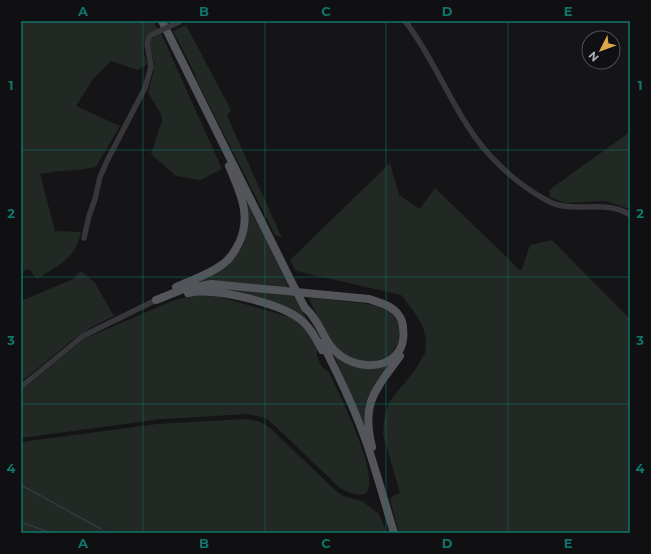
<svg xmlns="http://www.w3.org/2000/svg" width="651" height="554" font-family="Montserrat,sans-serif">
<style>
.green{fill:#222823}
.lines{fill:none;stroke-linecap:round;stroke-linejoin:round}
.stream{stroke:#323a40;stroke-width:1.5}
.minor{stroke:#37373b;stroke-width:5.5}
.primary{stroke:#53555a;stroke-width:8}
.minor-bridge{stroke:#37373b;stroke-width:5.5}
.primary-bridge{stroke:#53555a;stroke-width:8}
.grid{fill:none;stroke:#0f766e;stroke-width:1;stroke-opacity:0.55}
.neatline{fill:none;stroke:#0f766e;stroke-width:1.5}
.grid-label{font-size:13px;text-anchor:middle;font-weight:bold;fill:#0f766e}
</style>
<rect width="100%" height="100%" fill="#151517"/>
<!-- green -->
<path class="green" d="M21,21h132l5,9c-19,10 -16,15 -11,34l-9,6 -27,-9 -18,18 -17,27 44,20 -24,41c-19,4 -37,3 -56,7l15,57 26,1c-5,27 -23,33 -44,47l-8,-10 -8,3z
M186,25l45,85 -4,6 55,122 -7,-3 -79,-156 -1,-5 -22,-43z
M161,33l61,136 -21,11 -25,-4 -25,-22 11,-33 -1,-7 -13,-21c2,-9 6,-20 6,-28 -2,-16 -12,-23 7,-32z
M630,132v77l-25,-8 -40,2 -15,-6 -1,-7z
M390,163l9,32 21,14 15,-21 86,83 9,-26 22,-5 78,79v214h-231l-9,-34 4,-4 6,-2 -17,-59 1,-14 5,-18 26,-32 10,-17 1,-13 -3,-13 -8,-14 -14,-18 -105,-24 -6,-11z
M246,196l41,87 1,4 -3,1 -62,-7h-26l38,-24 10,-15 3,-15z
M81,271l14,12 19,33 -24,12 -20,14 -49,40v-81l52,-22z
M213,287l81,9 16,28 -11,-9 -96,-26z
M203,295l17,2 70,20 16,12 11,17v9l3,9 3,4 6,4c11,24 44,89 40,114 0,3 -2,6 -4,8 -9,2 -17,-2 -25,-6l-66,-63 -9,-7 -17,-4 -86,5 -141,19v-47l63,-52 88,-38 18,-5z
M308,297l60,7 17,4 9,8 5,8v10l-1,9 -6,10 -7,5 -16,5 -25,-7 -13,-12z
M333,353l42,16 12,-3 4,-2 -25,45 -2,16z
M246,419l15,3 10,7 65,62 7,5 19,5 9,7 8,6 8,19h-279l-6,-5 -2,2 5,3h-84v-91l136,-18z"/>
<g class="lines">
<!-- stream -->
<path class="stream" d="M21,485l80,44 6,4
M21,522l30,11"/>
<!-- minor -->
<path class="minor" d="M405,21c25,32 40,70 62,104 19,31 49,59 81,76 26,14 57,-3 82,14
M84,238l5,-22 6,-17 5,-22 7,-16 38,-73 6,-21 -4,-24 3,-7 3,-2
M21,387l62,-51 73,-36"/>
<!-- primary -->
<path class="primary" d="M162,21l129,260
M176,287c15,-7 33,-12 47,-23 7,-5 12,-13 16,-21 13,-27 1,-51 -10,-77
M188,293c25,-6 93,10 113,27 10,8 15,19 21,30
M156,300l30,-12 26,-4 157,15c7,3 16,4 22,9 7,4 12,12 12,20 5,38 -36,46 -62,28 -16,-11 -17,-25 -28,-39 -2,-4 -5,-6 -8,-9
M322,343c17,33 33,66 45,101 10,30 18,59 27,89
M372,447c-11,-45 3,-56 28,-91"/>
<!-- minor-bridge -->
<path class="minor-bridge" d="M153,34l26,-12"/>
<!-- primary-bridge -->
<path class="primary-bridge" d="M291,281l14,27"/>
</g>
<!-- grid -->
<path class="grid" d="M143,21v512M265,21v512M386,21v512M508,21v512M21,150h609M21,277h609M21,404h609"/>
<!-- border -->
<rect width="651" height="554" fill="none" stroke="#101012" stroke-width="44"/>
<!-- north arrow -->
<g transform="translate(601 50) rotate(228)"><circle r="19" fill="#101012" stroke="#4d4f53"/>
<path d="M0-3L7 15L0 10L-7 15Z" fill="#dba849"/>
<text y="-6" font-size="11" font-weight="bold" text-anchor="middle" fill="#a9adb5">N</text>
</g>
<rect x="22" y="22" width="607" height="510" class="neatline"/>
<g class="grid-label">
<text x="83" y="16">A</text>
<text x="204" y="16">B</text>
<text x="326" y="16">C</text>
<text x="447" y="16">D</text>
<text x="568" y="16">E</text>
<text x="11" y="90">1</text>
<text x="640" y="90">1</text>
<text x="11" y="218">2</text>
<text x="640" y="218">2</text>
<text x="11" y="345">3</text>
<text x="640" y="345">3</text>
<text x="11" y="473">4</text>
<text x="640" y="473">4</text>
<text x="83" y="548">A</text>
<text x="204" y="548">B</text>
<text x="326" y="548">C</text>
<text x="447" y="548">D</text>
<text x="568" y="548">E</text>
</g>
</svg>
